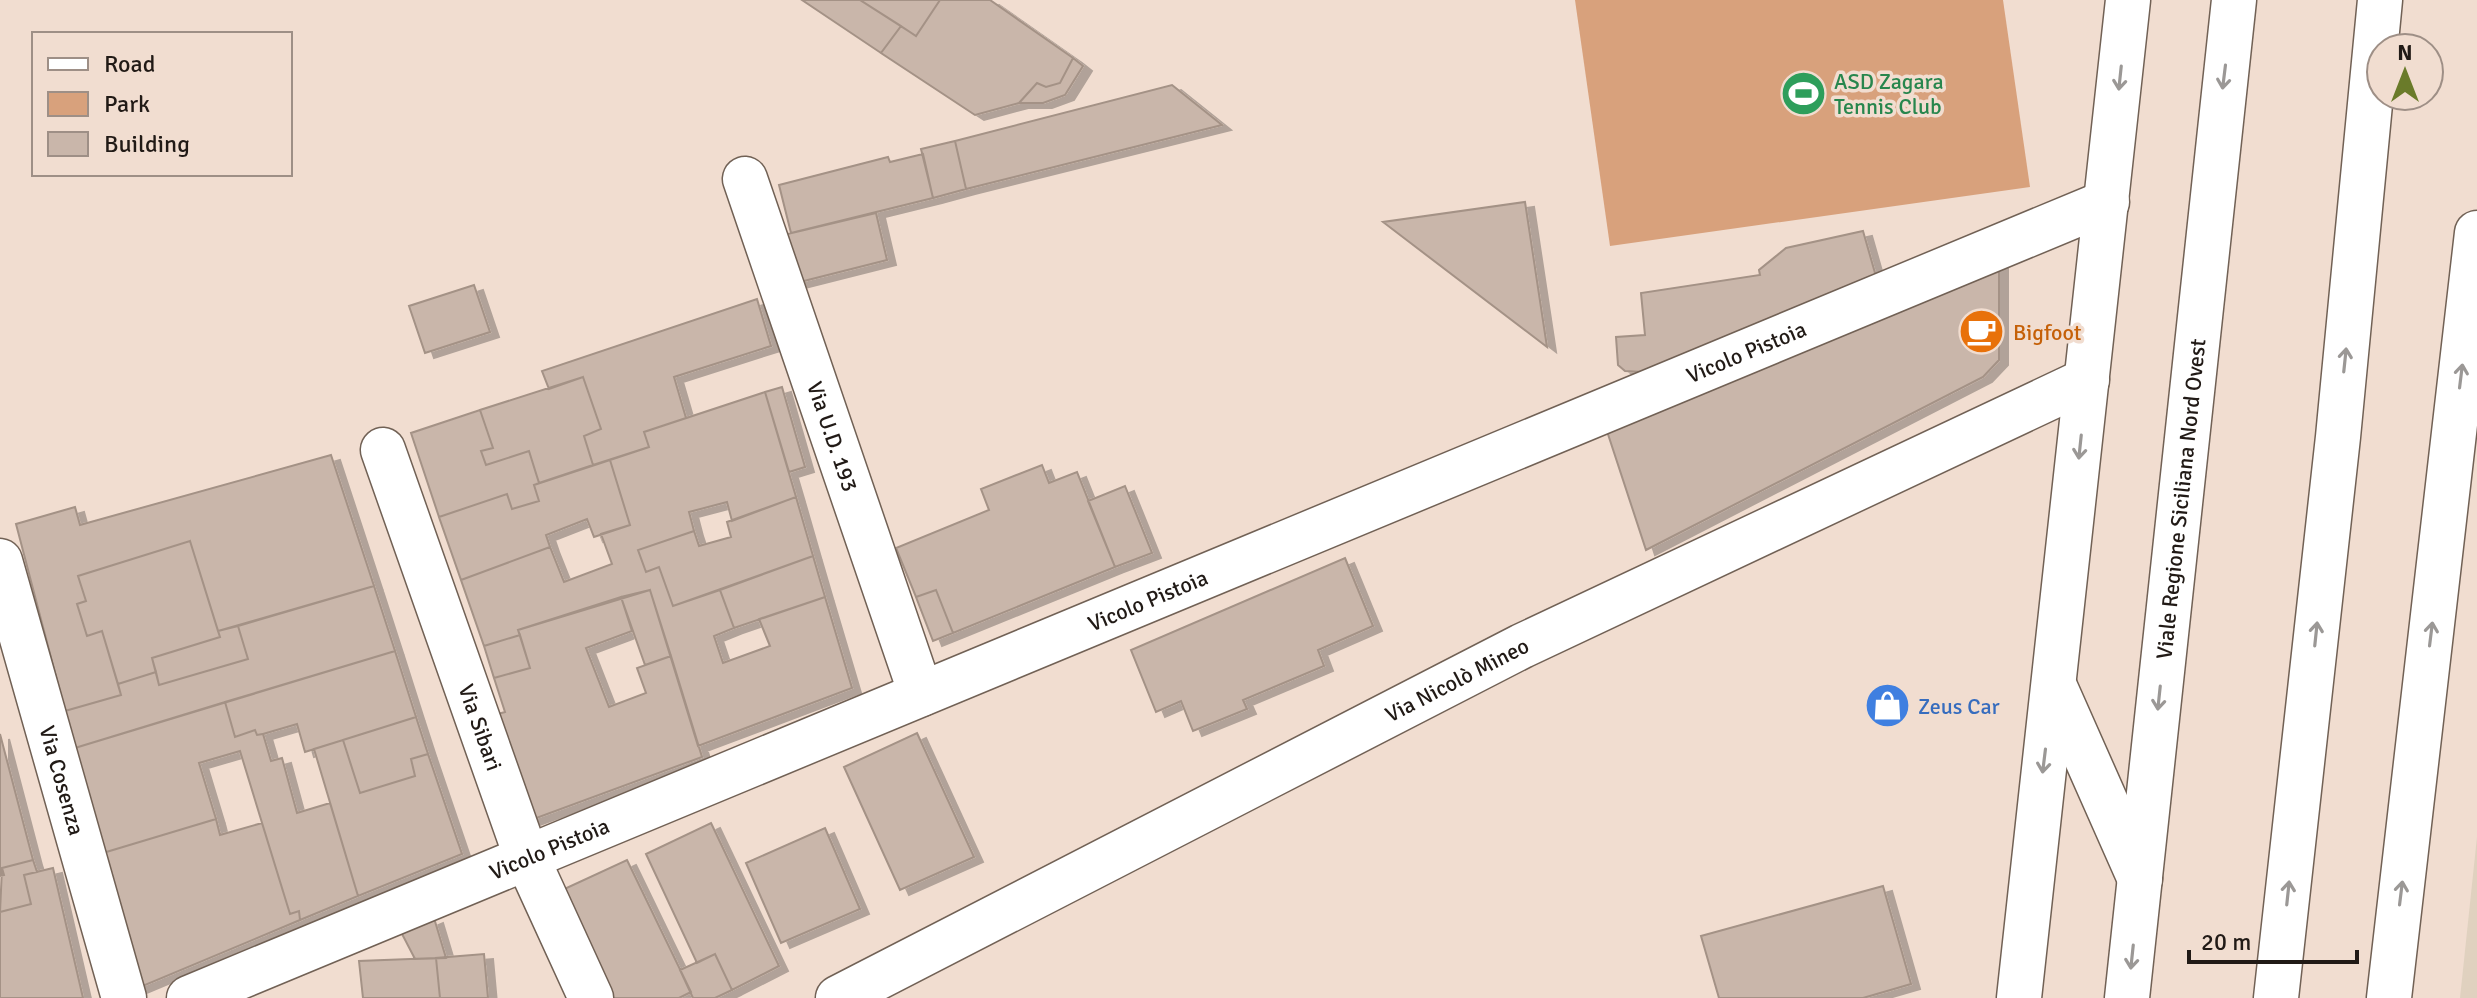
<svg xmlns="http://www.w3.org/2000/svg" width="2477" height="998" font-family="Signika,sans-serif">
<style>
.commercial{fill:#e0d1bf}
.green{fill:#d8a17c}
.building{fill:#c9b6aa;stroke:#a49286;stroke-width:2;filter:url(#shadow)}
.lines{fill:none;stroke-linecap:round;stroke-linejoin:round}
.minor-casing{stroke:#716155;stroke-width:47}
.major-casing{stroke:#716155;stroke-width:47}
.minor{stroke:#fff;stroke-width:44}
.major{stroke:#fff;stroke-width:44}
.oneway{stroke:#9b9896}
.labels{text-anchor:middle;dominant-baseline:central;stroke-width:7;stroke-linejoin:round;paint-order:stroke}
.leisure-label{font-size:22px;fill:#27864d;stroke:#f1ddd0;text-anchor:start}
.food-label{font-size:22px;fill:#c56008;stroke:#f1ddd0;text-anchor:start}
.street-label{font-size:22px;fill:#211a16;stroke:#f1ddd0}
.shop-label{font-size:22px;fill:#366cbe;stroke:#f1ddd0;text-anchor:start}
</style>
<defs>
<filter id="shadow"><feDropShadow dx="9" dy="5" stdDeviation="0" flood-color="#0004"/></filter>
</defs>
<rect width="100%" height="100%" fill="#f1ddd0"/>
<!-- commercial -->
<path class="commercial" d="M2477,837v161h-17z"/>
<!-- green -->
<path class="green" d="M1575,0h428l27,187 -420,59z"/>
<!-- building -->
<path class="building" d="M802,0h58l41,26 -20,27z
M860,0h80l-24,36z
M940,0h50l83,58 -13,25 -14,4 -9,-4 -18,20 -44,12 -94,-62 20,-27 15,10z
M1073,58l10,8 -18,29 -22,8h-24l18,-20 9,4 14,-4z
M1172,85l50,40 -256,64 -11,-48z
M955,141l11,48 -33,9 -12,-49z
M923,154l10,44 -142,35 -12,-48 109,-28 2,5z
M1525,202l22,145 -164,-125z
M876,213l11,47 -95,24 -13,-48z
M1863,231l14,49 -216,93 -36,-2 -7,-6 -2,-28 29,-2 -4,-42 119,-18 -1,-5 27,-22z
M1999,261v99l-16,17 -337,173 -41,-125z
M474,285l16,47 -65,21 -16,-47z
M757,299l14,47 -97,31 12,41 -42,14 5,15 -56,18 -9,-29 17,-7 -18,-52 -34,12 -7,-18z
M583,377l18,52 -17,7 9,29 -54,18 -10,-32 -43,14 -5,-14 12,-3 -13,-38z
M782,387l23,80 -16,5 -24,-80z
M765,392l31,105 -64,24 -5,-19 -38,10 5,19 -56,19 8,22 13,-5 14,39 47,-16 14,38 -20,8 9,27 47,-17 -11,-27 66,-22 27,91 -154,58 -48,-156 -132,40 2,5 -36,11 -23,-66 89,-33 14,35 48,-18 -11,-30 29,-9 -20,-65 39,-13 -5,-15z
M480,410l13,38 -12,3 5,14 43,-14 10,32 -5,2 5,16 -27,8 -5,-15 -68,23 -28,-84z
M331,455l43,131 -156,45 -28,-90 -112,35 8,25 -9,3 10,32 15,-5 19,64 -56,16 -49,-187 59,-17 5,18z
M610,460l20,65 -36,12 -7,-18 -41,16 4,12 -89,33 -22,-63 68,-23 5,15 27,-8 -5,-16z
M1042,465l7,18 28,-11 38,95 -162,66 -17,-43 -20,7 -20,-49 93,-38 -8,-21z
M1125,486l27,67 -37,14 -27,-66z
M796,497l17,59 -140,50 -14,-39 -13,5 -8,-22 56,-19 5,15 32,-9 -4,-15z
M190,541l30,96 -68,21 4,14 -38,12 -16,-53 -15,5 -10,-32 9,-3 -8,-25z
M813,556l12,41 -91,31 -14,-38z
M1345,558l28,68 -55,24 6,16 -81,34 4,9 -54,22 -12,-30 -25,11 -25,-62z
M374,586l21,65 -320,97 -10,-37 56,-16 -3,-11 38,-12 3,13 89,-26 -10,-33z
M650,590l21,66 -26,9 -24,-68z
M936,590l17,43 -20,8 -17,-44z
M621,597l11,34 -46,17 23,59 37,-14 -9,-25 34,-12 31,101 -171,63 -33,-106 7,-2 -11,-34 36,-10 -12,-38z
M238,626l10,33 -89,26 -7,-27 68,-21 -2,-6z
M520,635l10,33 -36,10 -10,-32z
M395,651l21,66 -111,35 -8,-28 -34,10 -6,1 -2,-5 -20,7 -10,-35z
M225,702l10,35 20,-7 2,5 6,-1 8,27 11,-3 15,55 33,-10 28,93 -58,24 -1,-9 -9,3 -50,-163 -41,12 17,56 -113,34 -28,-105z
M416,717l12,37 -17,5 4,17 -55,17 -17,-53z
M917,733l57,124 -74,33 -56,-123z
M0,734l33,126 -31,8 2,7 -4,1z
M343,740l17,53 55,-17 -4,-17 17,-5 34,100 -104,42 -44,-147z
M216,819l4,16 42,-12 28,91 9,-3 1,9 -162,68 -35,-135z
M711,823l68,143 -47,24 -17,-36 -18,9 -51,-109z
M825,828l35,81 -79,34 -35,-80z
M33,860l4,12 -13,3 7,29 -31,8 2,-44z
M627,860l64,132 -12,6h-68l-51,-107z
M53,868l30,130h-83v-86l31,-8 -7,-29z
M1883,886l28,98 -48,14h-144l-18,-62z
M434,918l12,40 -31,1 -14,-27z
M484,954l4,44h-48l-4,-40z
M715,954l17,36 -17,8h-22l-13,-28z
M436,958l4,40h-77l-4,-37z"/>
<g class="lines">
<defs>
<g id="minor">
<path id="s1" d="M745,179l176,515"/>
<path id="s2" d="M383,450l143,406 65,142"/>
<path id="s3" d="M0,561l124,437"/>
<path d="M2054,685l86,194"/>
<path id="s4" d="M189,998l1918,-796"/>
<path id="s5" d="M838,998l684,-352 565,-266"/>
<path d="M2019,998l109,-998"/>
<path d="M2389,998l88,-765"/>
</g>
<g id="major">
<path id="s6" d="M2127,998l107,-998"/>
<path d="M2276,998l62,-561 42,-437"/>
</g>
</defs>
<!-- minor casing -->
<use href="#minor" class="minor-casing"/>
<!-- major casing -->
<use href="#major" class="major-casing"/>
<!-- minor -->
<use href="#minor" class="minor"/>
<!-- major -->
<use href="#major" class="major"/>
</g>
<!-- one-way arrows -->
<defs><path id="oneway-shaft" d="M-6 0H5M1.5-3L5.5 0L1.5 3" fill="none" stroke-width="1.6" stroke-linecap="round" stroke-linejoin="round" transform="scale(2)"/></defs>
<g class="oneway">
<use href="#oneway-shaft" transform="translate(2224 77) rotate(97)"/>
<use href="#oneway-shaft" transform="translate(2120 78) rotate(96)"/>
<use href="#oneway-shaft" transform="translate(2345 360) rotate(-84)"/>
<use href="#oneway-shaft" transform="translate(2461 376) rotate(-83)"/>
<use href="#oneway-shaft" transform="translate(2080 447) rotate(96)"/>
<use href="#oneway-shaft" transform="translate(2316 634) rotate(-84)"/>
<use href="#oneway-shaft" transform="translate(2431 634) rotate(-83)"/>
<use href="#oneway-shaft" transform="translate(2159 698) rotate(96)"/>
<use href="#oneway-shaft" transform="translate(2044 761) rotate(97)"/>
<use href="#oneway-shaft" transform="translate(2288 893) rotate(-84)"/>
<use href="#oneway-shaft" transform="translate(2401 893) rotate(-83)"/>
<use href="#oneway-shaft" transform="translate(2132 957) rotate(96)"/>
</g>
<!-- icons -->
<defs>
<symbol id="stadium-disc" viewBox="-11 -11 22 22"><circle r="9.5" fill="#2e9e5b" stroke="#f1ddd0"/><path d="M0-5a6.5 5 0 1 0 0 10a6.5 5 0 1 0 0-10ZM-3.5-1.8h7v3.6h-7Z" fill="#fff"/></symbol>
<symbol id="cafe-disc" viewBox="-11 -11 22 22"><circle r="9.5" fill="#e8710a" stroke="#f1ddd0"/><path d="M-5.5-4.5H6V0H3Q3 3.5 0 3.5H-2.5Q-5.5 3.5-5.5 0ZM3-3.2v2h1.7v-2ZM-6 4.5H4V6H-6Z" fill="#fff"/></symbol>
<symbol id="shop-disc" viewBox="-11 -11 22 22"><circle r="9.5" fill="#3f7fe0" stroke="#f1ddd0"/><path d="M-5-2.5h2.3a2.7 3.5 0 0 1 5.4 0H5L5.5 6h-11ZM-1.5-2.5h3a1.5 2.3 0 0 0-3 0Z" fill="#fff"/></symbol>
</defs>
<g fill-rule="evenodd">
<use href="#stadium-disc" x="1778" y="68" width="51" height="51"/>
<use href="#cafe-disc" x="1956" y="306" width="51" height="51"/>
<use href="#shop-disc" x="1862" y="680" width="51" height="51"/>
</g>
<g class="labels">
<!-- leisure labels -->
<g class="leisure-label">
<text x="1834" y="81">ASD Zagara<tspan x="1834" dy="25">Tennis Club</tspan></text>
</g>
<!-- food labels -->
<g class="food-label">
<text x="2013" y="332">Bigfoot</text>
</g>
<!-- street labels -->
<g class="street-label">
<text stroke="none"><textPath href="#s4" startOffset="1686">Vicolo Pistoia</textPath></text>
<text stroke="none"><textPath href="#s1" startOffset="272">Via U.D. 193</textPath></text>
<text stroke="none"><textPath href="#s6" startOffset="502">Viale Regione Siciliana Nord Ovest</textPath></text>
<text stroke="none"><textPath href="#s4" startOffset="1038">Vicolo Pistoia</textPath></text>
<text stroke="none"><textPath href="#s5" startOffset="696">Via Nicolò Mineo</textPath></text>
<text stroke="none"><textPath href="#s2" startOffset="294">Via Sibari</textPath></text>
<text stroke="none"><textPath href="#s3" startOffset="228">Via Cosenza</textPath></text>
<text stroke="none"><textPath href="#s4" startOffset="390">Vicolo Pistoia</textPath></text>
</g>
<!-- shop labels -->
<g class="shop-label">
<text x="1918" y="706">Zeus Car</text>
</g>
</g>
<!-- legend -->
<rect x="32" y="32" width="260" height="144" fill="#f1ddd0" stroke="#9e8f86" stroke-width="2"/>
<rect x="48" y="58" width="40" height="12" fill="#ffffff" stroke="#9e8f86" stroke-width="2"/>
<text x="104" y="72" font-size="24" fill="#211a16">Road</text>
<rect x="48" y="92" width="40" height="24" fill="#d8a17c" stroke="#9e8f86" stroke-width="2"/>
<text x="104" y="112" font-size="24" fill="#211a16">Park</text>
<rect x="48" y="132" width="40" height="24" fill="#c9b6aa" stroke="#9e8f86" stroke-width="2"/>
<text x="104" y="152" font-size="24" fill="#211a16">Building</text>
<!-- north arrow -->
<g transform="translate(2405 72)"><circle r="38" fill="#f1ddd0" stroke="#9e8f86" stroke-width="2"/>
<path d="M0-6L14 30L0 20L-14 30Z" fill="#6a7b2a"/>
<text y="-12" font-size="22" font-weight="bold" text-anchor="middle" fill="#211a16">N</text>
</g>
<!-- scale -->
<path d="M2189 950v12h168v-12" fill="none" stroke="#211a16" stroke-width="4"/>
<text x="2201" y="950" font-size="24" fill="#211a16" stroke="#f1ddd0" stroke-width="6" paint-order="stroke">20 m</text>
</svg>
